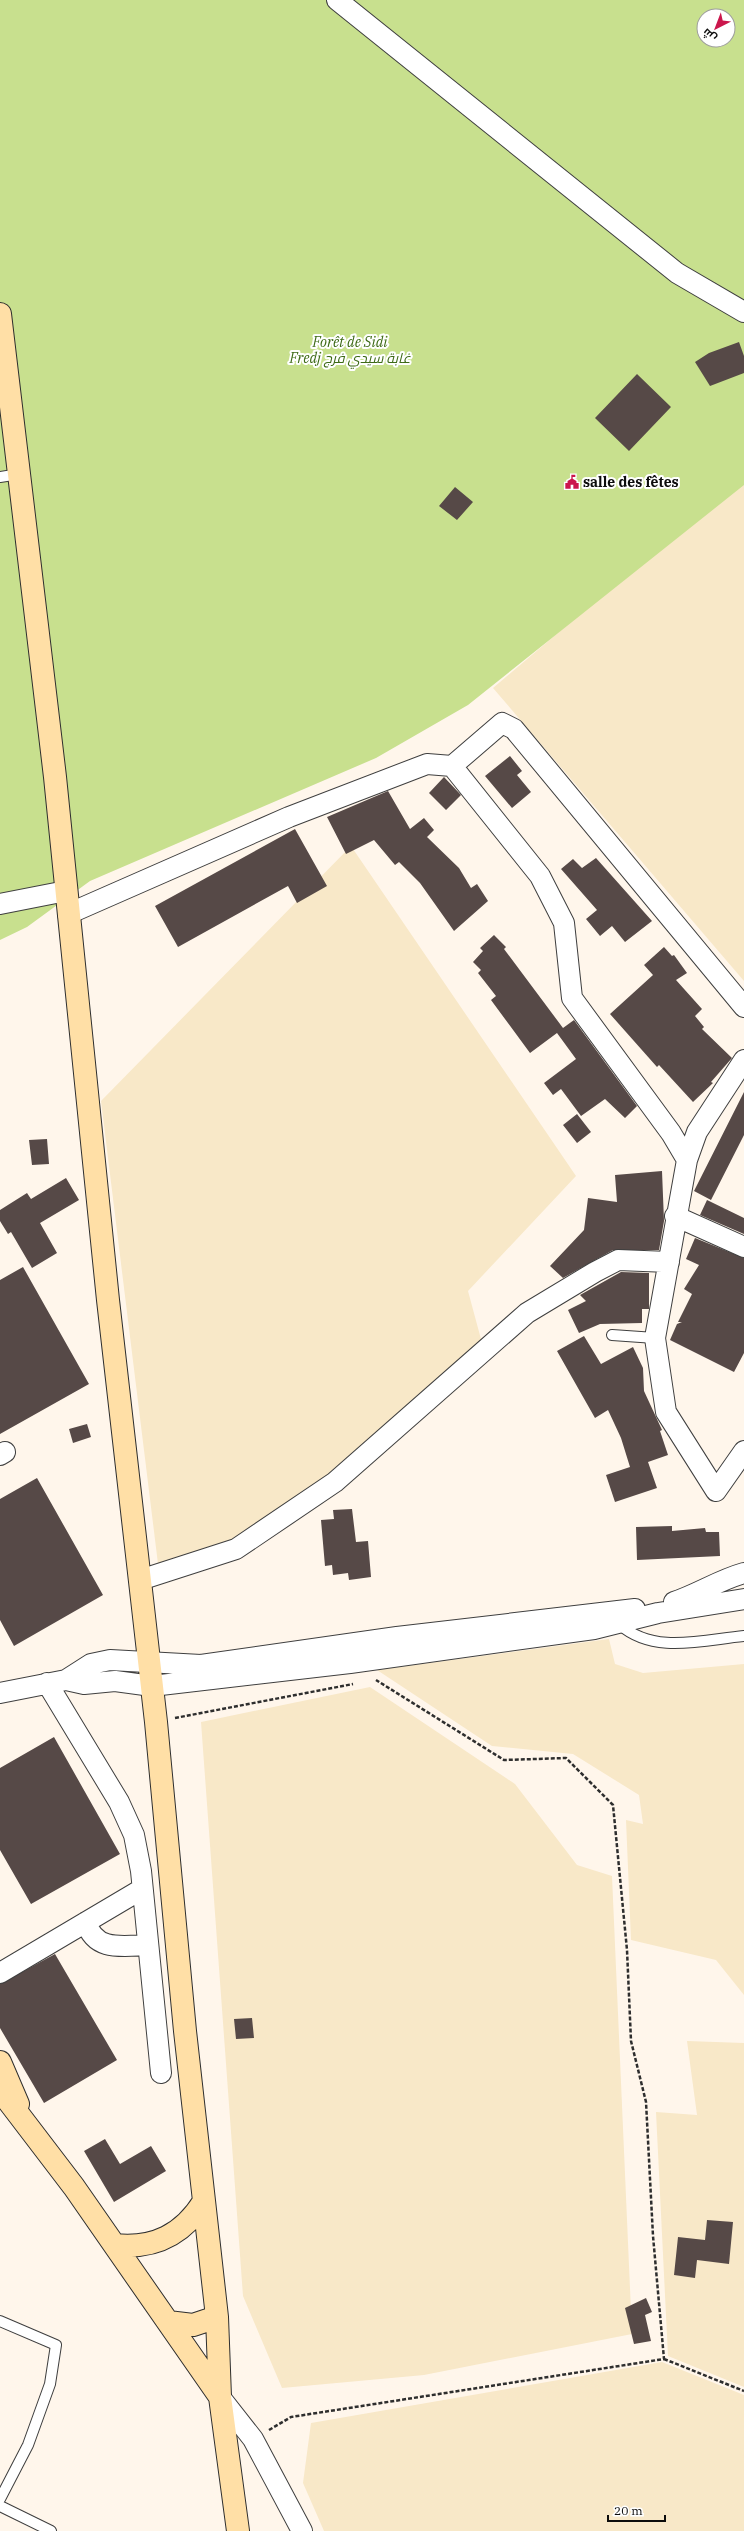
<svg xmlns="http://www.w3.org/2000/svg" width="744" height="2531" font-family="'IBM Plex Serif',Cairo,serif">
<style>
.farmland{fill:#f8e8c8}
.forest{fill:#c8e08e;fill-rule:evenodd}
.building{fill:#564947}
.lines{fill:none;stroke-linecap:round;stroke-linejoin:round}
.service-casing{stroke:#3f3f3f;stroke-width:12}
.minor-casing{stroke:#3f3f3f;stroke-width:22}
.secondary-casing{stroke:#2e2e2e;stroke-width:24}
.path{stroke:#2e2e2e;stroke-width:2.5;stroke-dasharray:4 2;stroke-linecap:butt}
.service{stroke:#fff;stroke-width:10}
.minor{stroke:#fff;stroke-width:20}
.secondary{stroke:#ffdfa6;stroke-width:22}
.labels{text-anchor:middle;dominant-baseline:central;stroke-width:4;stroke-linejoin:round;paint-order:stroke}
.park-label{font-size:14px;font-style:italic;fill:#3d6a16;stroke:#fff}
.poi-label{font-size:14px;font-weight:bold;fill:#0c0c0c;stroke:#fff;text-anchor:start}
</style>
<rect width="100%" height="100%" fill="#fff6eb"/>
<!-- farmland -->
<path class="farmland" d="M744,475v506l-251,-293z
M351,846l225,330 -108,115 17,63 -130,108 -137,97 -59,13 -58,-471z
M609,1639l6,25 28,9 101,-9v331l-28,-35 -85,-20 -5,-120 17,4 -4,-29 -66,-41 -81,-8 -115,-76z
M370,1687l145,97 62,81 35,11 20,458 -208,41 -142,13 -39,-92 -42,-574z
M687,2041l57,2v344l-76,-31 -12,-244 41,3z
M662,2362l82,33v136h-420l-21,-48 8,-60z"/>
<!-- forest -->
<path class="forest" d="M0,0h744v485l-276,220 -92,53 -286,123 -63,46 -27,13zM704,16h24v24h-24z"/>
<!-- building -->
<path class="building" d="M739,342l5,14v17l-34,13 -15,-24 14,-9z
M637,374l34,33 -42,44 -34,-33z
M455,487l18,15 -16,18 -18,-14z
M510,756l12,15 -5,4 14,17 -19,16 -27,-32z
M444,777l17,18 -15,15 -17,-17z
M388,791l22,38 14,-11 10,12 -7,7 32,31 12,20 6,-4 11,17 -34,30 -34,-48 -21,-21 -4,3 -21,-25 -28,14 -19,-37z
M295,829l32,57 -30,17 -9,-17 -110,61 -23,-41z
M596,858l56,63 -27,21 -13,-16 -12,10 -14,-17 11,-9 -36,-41 12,-10 9,9z
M494,935l12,12 -2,2 59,79 11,-8 63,86 -12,12 -20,-19 -24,17 -20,-27 -8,6 -9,-12 32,-24 -19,-26 -27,20 -39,-53 5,-4 -18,-23 3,-3 -8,-8 10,-11 -3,-3z
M664,947l8,9 2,-1 13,18 -11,7 26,29 -7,7 9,11 -2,2 30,29 -21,24 2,1 -20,19 -34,-37 -2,2 -47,-53 43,-39 -9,-10z
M744,1092v43l-33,65 -17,-9z
M577,1114l14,18 -14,11 -14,-18z
M47,1139l2,25 -17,1 -3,-25z
M662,1171l2,50 -5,29h-46l-50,28 -13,-12 34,-36 4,-32 29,4 -2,-27z
M66,1178l13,22 -39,23 17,30 -25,15 -21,-36 -3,2 -8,-13v-11l27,-17 4,6z
M707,1200l37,18v16l-44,-19z
M695,1238l49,20v95l-10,19 -64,-32 7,-16 5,-2h-4l14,-28 -8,-5 15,-24 -13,-6z
M23,1267l66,117 -89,50v-154z
M621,1272l28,1v36h-7v14l-42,1 -21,9 -11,-23 18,-9 -6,-6z
M584,1336l17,28 32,-17 10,21 1,23 18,39 -2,1 8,24 -20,7 9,26 -42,14 -9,-27 24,-8 -9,-29 -13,-28 -13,8 -38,-67z
M87,1424l4,13 -18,6 -4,-14z
M37,1478l66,117 -89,51 -14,-26v-121z
M352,1509l4,33 12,-1 3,36 -22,3 -1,-7 -15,2 -1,-10 -7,1 -4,-46 13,-1 -1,-9z
M672,1526v5l33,-3 1,4h13l1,24 -83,4 -1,-33z
M54,1737l66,117 -89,50 -31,-54v-82z
M55,1954l62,106 -73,43 -44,-75v-44z
M252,2018l2,20 -18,1 -2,-20z
M105,2139l15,25 31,-18 15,25 -52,31 -30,-51z
M707,2220l26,2 -4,42 -32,-4 -2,18 -21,-3 4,-38 27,3z
M646,2298l6,14 -7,3 6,26 -17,3 -9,-36z"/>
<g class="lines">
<defs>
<path id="service" d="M0,477l19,-3
M612,1335l43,3
M619,1624c35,31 83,16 125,12
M0,2321l56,24 -6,39 -22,61 -28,54
M0,2506l51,25"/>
<path id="minor" d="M337,0l340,273 67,39
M452,766l88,110 24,47 8,75 99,135 16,27
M0,904l66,-13
M68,914l221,-97 138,-53 25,2 50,-43 12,6 230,278
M744,1060l-47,72 -10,28 -32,178 11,74 50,79 28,-40
M675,1216l69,31
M0,1455l5,-3
M140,1580l96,-31 99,-67 192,-169 68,-41 23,-12 51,2
M674,1602c24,-8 45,-22 70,-29
M66,1680l25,-16 19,-4 91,5 196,-28 238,-28
M47,1683l72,119 15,33 7,36 20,202
M0,1693l66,-13 18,4 31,-3 37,5 198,-23 244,-34 64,-16 86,-14
M86,1922c9,30 36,24 62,23
M0,1973l142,-84
M220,2397l33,42 49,92"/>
<path id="secondary" d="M0,314l55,463 53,523 48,422 29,309 32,286 3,80 18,134
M0,2062l18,42
M0,2090l74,97 146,210
M115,2245c39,4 68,-10 89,-44
M168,2322l25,3 24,-8"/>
</defs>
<!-- service casing -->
<use href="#service" class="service-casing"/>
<!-- minor casing -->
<use href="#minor" class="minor-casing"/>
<!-- secondary casing -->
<use href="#secondary" class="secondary-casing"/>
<!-- path -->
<path class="path" d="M175,1718l178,-34
M664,2359l80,32
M269,2430l22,-13 373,-58 -11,-123 -7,-134 -15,-61 -4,-91 -14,-145 -47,-47 -62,2 -128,-80"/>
<!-- service -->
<use href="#service" class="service"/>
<!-- minor -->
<use href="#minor" class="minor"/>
<!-- secondary -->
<use href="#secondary" class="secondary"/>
</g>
<!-- icons -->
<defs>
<symbol id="civic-bare" viewBox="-9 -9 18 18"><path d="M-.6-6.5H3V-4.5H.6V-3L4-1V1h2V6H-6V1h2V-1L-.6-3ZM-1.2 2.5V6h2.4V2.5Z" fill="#cb164c" stroke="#fff" stroke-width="2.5" paint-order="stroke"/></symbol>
</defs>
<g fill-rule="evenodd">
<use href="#civic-bare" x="562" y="472" width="20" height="20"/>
</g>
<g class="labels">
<!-- park labels -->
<g class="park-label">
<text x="350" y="342">Forêt de Sidi<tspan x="350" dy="16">Fredj غابة سيدي فرج</tspan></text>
</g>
<!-- poi labels -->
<g class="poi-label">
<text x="583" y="482">salle des fêtes</text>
</g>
</g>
<!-- north arrow -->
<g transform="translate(716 28) rotate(222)"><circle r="19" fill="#ffffff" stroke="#9e9e9e"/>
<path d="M0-3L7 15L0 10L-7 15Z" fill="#cb164c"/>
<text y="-6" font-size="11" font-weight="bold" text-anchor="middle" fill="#0c0c0c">ش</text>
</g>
<!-- scale -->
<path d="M608 2515v6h57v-6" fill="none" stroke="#0c0c0c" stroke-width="2"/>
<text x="614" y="2515" font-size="12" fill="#0c0c0c" stroke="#ffffff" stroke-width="3" paint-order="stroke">20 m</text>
</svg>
